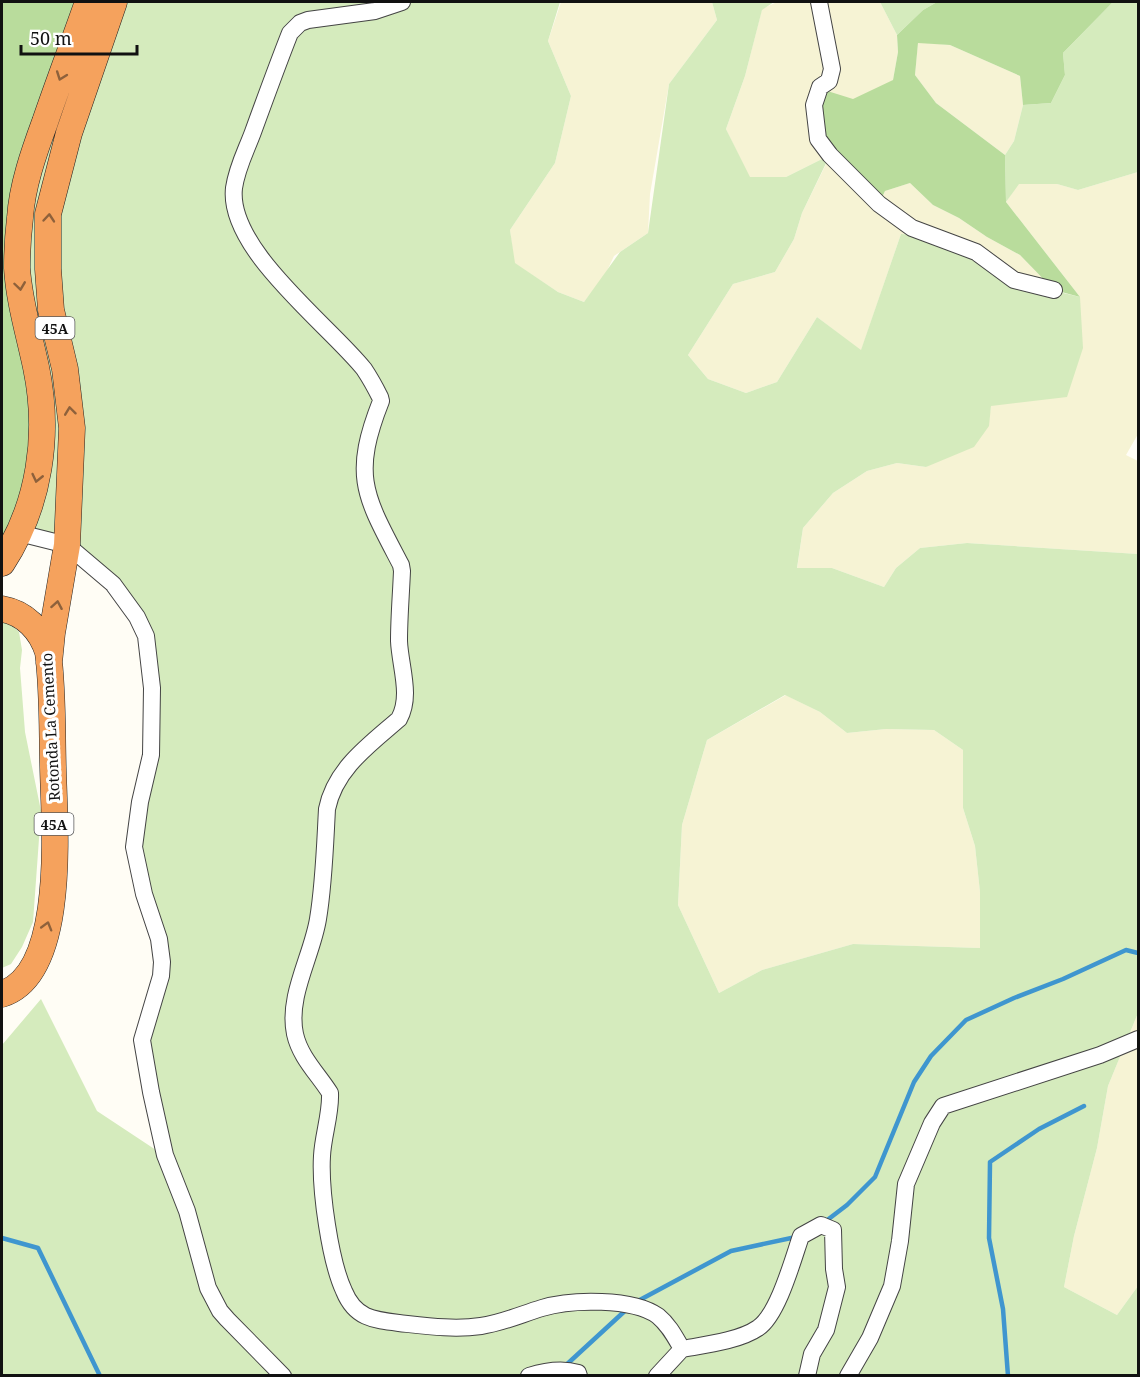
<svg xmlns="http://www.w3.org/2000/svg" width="1140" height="1377" font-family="'Noto Serif',serif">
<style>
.farmland{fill:#f6f3d4}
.green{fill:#d5ebbd;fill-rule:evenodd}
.forest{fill:#b9dc9c}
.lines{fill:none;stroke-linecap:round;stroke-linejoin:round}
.stream{stroke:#3f96cf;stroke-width:4.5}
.minor-casing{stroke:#444;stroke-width:18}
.highway-casing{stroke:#222;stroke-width:27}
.minor{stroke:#fff;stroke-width:16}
.highway{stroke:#f5a25d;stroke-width:26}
.oneway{stroke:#8e613b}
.labels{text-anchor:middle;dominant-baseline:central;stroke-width:6;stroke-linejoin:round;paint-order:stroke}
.shield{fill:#fff;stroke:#585858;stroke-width:1.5}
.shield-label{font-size:14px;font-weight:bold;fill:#111}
.street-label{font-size:15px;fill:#111;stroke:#fff}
</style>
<rect width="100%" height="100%" fill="#fffdf5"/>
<!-- farmland -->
<path class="farmland" d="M561,2h151l5,18 -48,64 -19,110 -2,39 -34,23 -9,19 -21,27 -26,-10 -44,-29 -4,-33 45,-67 16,-67 -23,-55z
M777,2h103l17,33 1,17 -5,28 -67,77 -40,20h-37l-23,-48 19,-53 17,-67z
M918,42l32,3 70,31 3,29 -9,36 -9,14 -69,-52 -21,-28z
M830,156l49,49 6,-14 25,-8 23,22 26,13 28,19 33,18 34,35 -119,-55 -34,-1 -40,117 -44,-34 -40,65 -31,11 -38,-14 -20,-24 45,-71 42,-12 19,-33 8,-26z
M1138,172v262l-12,21 12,6v93l-171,-11 -47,5 -24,20 -12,19 -52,-19 -35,1 6,-41 30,-35 34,-22 30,-8 29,4 62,-41 3,-20 89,-109 -74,-95 12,-18h39l21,6z
M786,695l34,17 27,21 39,-4 48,1 29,20v58l12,38 5,46v56l-127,-4 -91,26 -43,23 -41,-88 4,-80 25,-85z
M1138,1013v273l-21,29 -53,-28 10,-51 23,-88 11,-62z"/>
<!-- green -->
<path class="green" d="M88,2h472l-12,39 23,55 -16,67 -45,67 5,33 43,29 26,10 36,-50 28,-19 21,-149 48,-64 -5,-18h62l-12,8 -17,66 -19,53 24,48h36l44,-22 -28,58 -8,26 -19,33 -42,12 -45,71 20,24 38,14 31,-11 40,-65 44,33 40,-116 34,2 79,45 66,16 3,51 -16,49 -76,9 -2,20 -15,21 -48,20 -29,-4 -30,8 -34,22 -30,35 -6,40h35l52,19 12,-19 24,-20 47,-5 171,11v459l-30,73 -11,62 -23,88 -10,51 53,28 21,-29v89l-1136,1v-331l39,-46 56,112 65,43 -18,-99 17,-118 -28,-71 23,-114 -19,-135 -70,-73 -48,-11 1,-318zM785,695l35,17 27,21 39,-4 48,1 29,20v58l12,38 5,46v56l-127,-4 -91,26 -43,23 -41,-88 4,-80 25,-85z
M880,2h57l-14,8 -26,25z
M1113,2h25v170l-60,18 -21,-6h-38l-13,18 -1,-47 9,-14 9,-36 28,-2 14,-28 -2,-22z
M8,621l11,11 3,18 -2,18 5,64 16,79 -8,111 -11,25 -11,17 -9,4v-346z"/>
<!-- forest -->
<path class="forest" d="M2,2h86l-68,213 23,213 -41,135z
M937,2h176l-50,51 2,22 -14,28 -28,2 -3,-29 -70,-31 -32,-2 -3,32 21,28 69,52 1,47 74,95 -26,-7 -34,-35 -33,-18 -28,-19 -26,-13 -23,-22 -25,8 -6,13 -61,-65 3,-50 32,10 40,-19 5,-28 -1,-17 26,-25z"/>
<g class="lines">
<!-- stream -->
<path class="stream" d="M826,1221l21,-16 28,-28 39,-95 17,-26 35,-36 48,-22 49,-19 63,-29 12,3
M2,1238l36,10 62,128
M636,1302l95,-51 65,-14
M565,1366l62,-57
M1008,1376l-5,-67 -14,-71 1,-76 49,-33 45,-23"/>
<defs>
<path id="minor" d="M402,2l-27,9 -67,9 -8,3 -10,10c-13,33 -25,66 -37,99 -7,19 -16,35 -19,56 -7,61 94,136 130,181 6,9 11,18 16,28l1,4c-30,76 -16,95 20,164l1,6c-1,24 -3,47 -3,70 1,25 13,55 0,78 -30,26 -64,50 -72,90 -2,36 -3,74 -9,110 -6,37 -31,77 -23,115 5,23 23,40 35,59 1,21 -7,42 -8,63 -2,34 8,105 22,135 11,27 29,29 55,32 27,3 55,7 82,3 21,-3 41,-12 61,-18 29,-9 91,-10 116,8 11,9 17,21 24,33l-25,27
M819,2l13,67 -3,12 -9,6 -6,18 4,34 12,16 49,49 33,24 64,24 38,28 40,10
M19,533l48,12 46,39 24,33 9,19 6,52 -1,67 -11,47 -6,45 10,47 15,45 3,23 -1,14 -19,64 9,52 14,63 22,56 21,77 12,23 7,8 56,57
M682,1349c22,-4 57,-8 76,-21 20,-13 35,-69 43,-92l20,-11 12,5 1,39 3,18 -11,43 -14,24 -5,22
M529,1376c16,-5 32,-8 49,-3l1,3
M848,1376l22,-38 22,-52 8,-45 6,-57 26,-61 11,-17 157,-51 38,-16"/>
<path id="highway" d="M2,563c38,-58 48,-129 34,-196 -7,-33 -17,-66 -19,-99 0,-16 1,-33 3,-50 2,-32 14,-66 25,-96 14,-41 29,-80 43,-120
M2,609c23,4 39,21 46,43 5,38 4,77 5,115 1,55 15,206 -51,227
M49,663l3,-30 15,-88 5,-117 -7,-59 -14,-59 -3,-41v-55l21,-81 45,-131"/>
</defs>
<!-- minor casing -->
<use href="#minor" class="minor-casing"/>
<!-- highway casing -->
<use href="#highway" class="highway-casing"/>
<!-- minor -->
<use href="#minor" class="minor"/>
<!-- highway -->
<use href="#highway" class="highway"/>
</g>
<!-- one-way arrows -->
<defs><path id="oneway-chevron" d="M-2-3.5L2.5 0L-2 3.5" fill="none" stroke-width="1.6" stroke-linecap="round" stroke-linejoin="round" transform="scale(1.5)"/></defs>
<g class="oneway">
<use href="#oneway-chevron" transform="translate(61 76) rotate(110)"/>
<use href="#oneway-chevron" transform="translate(49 218) rotate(-85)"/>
<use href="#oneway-chevron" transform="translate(20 286) rotate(82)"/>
<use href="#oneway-chevron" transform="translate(70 411) rotate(-97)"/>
<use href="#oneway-chevron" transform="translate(37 478) rotate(103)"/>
<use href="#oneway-chevron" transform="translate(57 605) rotate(-80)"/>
<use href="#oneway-chevron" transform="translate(47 926) rotate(-74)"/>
</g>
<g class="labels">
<!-- shield labels -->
<g class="shield">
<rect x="35.5" y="317" width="39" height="22" rx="4.5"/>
<rect x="34.5" y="813" width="39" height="22" rx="4.5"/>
</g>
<g class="shield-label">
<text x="55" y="328">45A</text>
<text x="54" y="824">45A</text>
</g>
<!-- street labels -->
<g class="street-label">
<text transform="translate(50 727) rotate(-93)">Rotonda La Cemento</text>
</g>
</g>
<!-- border -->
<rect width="1140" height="1377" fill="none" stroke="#111111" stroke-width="6"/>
<!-- scale -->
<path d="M21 45v9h116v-9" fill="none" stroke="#111111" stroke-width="3"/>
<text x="30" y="45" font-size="18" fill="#111111" stroke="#ffffff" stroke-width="4.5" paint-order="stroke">50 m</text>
</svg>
